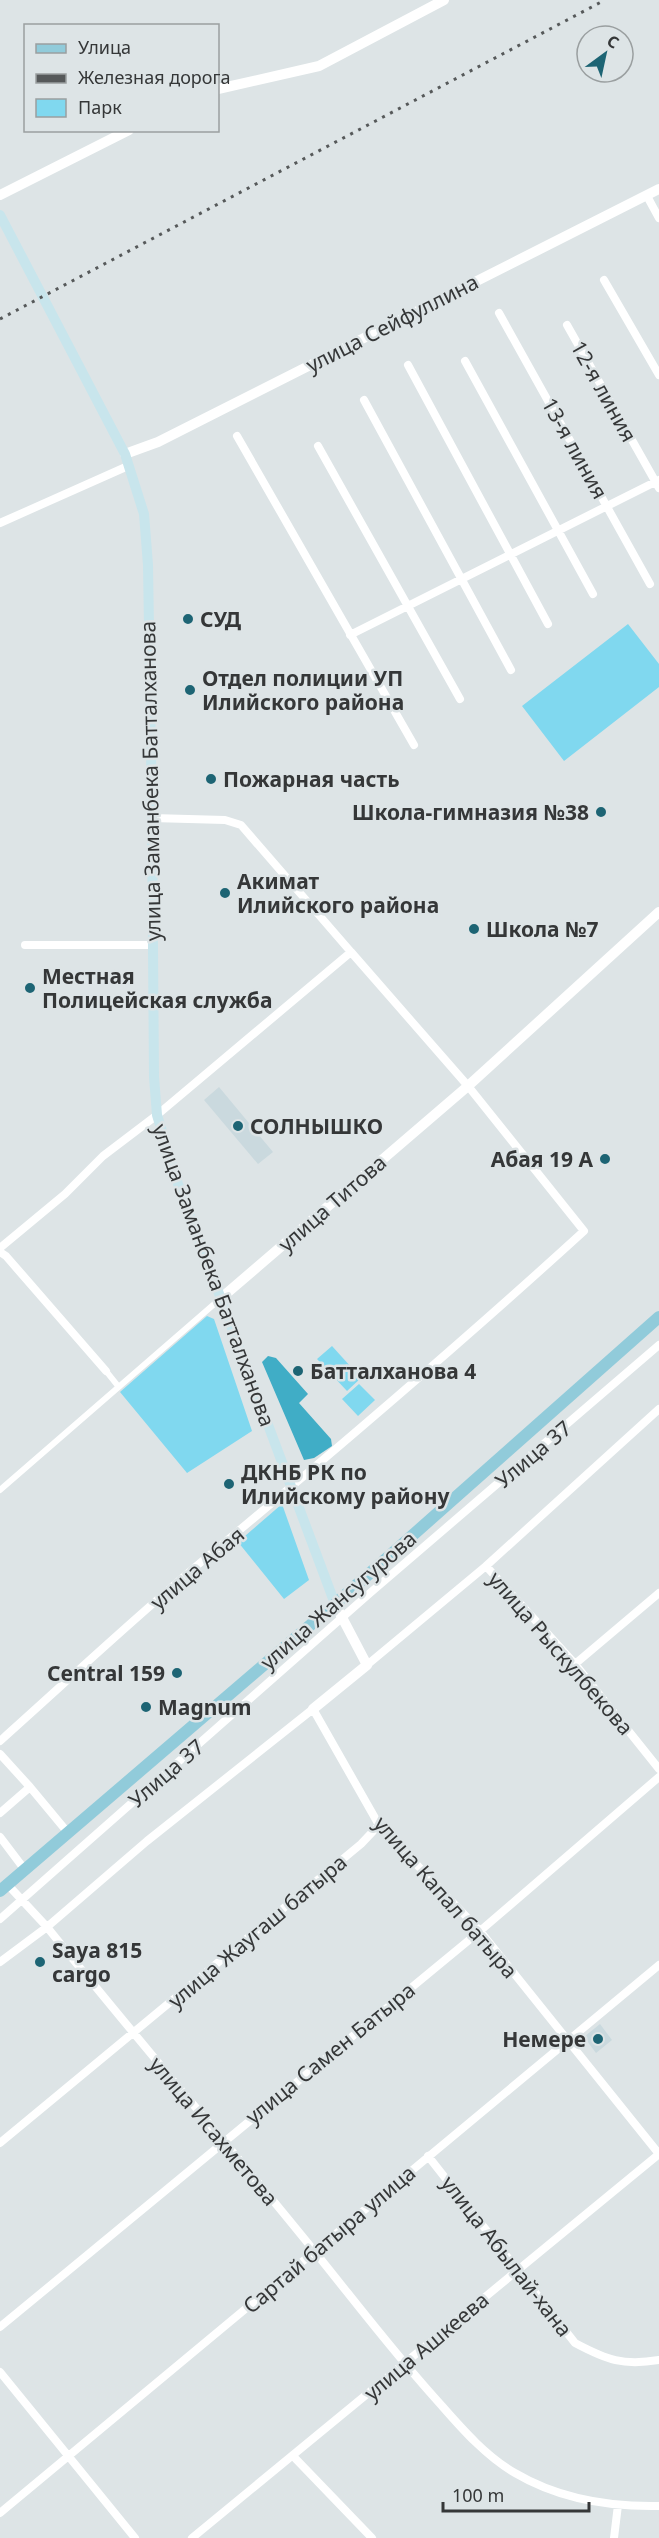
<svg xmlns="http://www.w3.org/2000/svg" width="659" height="2538" font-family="'Noto Sans',sans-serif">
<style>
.built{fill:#cad9de}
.green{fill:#80d8ef}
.forest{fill:#40adc6}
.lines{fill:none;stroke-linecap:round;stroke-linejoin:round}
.pedestrian{stroke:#fff;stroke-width:6}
.minor{stroke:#fff;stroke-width:8}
.tertiary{stroke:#fff;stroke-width:10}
.secondary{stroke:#c8e5ec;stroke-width:10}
.primary{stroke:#91cbda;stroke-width:12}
.rail{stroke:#56595a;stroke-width:3;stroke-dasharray:3 6;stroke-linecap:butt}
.poi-dot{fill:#1d6474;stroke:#dde4e6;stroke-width:2}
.labels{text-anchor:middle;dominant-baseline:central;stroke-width:5;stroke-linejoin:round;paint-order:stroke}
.street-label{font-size:21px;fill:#353738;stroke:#dde4e6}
.poi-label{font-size:21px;font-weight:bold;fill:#353738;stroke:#dde4e6;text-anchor:start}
</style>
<rect width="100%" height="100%" fill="#dde4e6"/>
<!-- built -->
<path class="built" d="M219,1087l54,65 -15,12 -54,-64z
M600,2024l12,16 -16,13 -12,-16z"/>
<!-- green -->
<path class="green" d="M628,624l31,40v23l-95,74 -42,-55z
M207,1316l7,3 38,112 -65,42 -67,-81z
M332,1346l29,32 -14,13 -30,-32z
M359,1384l16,16 -17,16 -16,-17z
M282,1504l27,76 -25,19 -46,-57z"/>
<!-- forest -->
<path class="forest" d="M268,1356l8,2 32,36 -9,9 32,36 1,7 -18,12 -10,2 -42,-98z"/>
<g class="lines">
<!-- pedestrian -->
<path class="pedestrian" d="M106,1371l12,15
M0,1490l220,-191"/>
<!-- minor -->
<path class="minor" d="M647,196l12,22
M604,280l55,95
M499,313l151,271
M567,325l92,163
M465,361l128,233
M408,365l140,259
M364,400l147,270
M237,436l177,309
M318,446l142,253
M0,523l128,-57
M350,635l309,-155
M152,818l73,2 16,5 110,127
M25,945h127
M0,1248l65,-54 38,-38 54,-41 194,-163 117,134 116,145c-125,114 -254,224 -384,332 -68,57 -134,119 -200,178
M0,1252l6,4 100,115
M486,1566l89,98 84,105
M575,1664l84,-71
M367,1665l119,-99 173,-157
M0,1754l30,33 -30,26
M30,1787l39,47
M0,1837l25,33
M0,1919l370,-326 289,-248
M0,1962l47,-35 -39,-42
M0,2143l361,-299 18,-19
M659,2154l-179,-223 -101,-106 -66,-116 -166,132 -100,86c88,110 180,216 268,325 42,52 82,105 127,154 21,24 45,51 73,67 44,26 94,34 144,33
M428,2156l147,187c32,17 48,23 84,17
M0,2327l480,-396 179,-154
M0,2372l135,166
M293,2456l79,82
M0,2513l659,-548
M192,2538l467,-384
M614,2538l4,-33"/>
<!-- tertiary -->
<path class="tertiary" d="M218,89l101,-23 125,-66
M0,195l129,-65
M125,454l33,-12 501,-253
M220,1299l248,-213 191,-174
M313,1709l54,-44 -32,-61"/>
<!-- secondary -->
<path class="secondary" d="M0,215l125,239 19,60 4,51 4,253 2,259 3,38 21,69 157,420"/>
<!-- primary -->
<path class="primary" d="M0,1891l335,-287 324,-287"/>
<!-- rail -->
<path class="rail" d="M0,319l605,-319"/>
</g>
<!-- markers -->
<g class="poi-dot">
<circle cx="188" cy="619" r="6"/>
<circle cx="190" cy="690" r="6"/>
<circle cx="211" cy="779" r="6"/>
<circle cx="601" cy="812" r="6"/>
<circle cx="225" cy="893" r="6"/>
<circle cx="474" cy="929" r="6"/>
<circle cx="30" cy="988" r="6"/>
<circle cx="238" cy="1126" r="6"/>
<circle cx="605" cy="1159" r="6"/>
<circle cx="298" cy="1371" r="6"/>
<circle cx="229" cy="1484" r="6"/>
<circle cx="177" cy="1673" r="6"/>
<circle cx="146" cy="1707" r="6"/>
<circle cx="40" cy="1962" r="6"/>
<circle cx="598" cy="2039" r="6"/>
</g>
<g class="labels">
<!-- street labels -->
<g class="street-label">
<text transform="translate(392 323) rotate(-27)">улица Сейфуллина</text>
<text transform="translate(604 391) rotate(61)">12-я линия</text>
<text transform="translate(575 448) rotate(61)">13-я линия</text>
<text transform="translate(150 781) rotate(-91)">улица Заманбека Батталханова</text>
<text transform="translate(332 1203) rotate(-41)">улица Титова</text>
<text transform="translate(214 1275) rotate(70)">улица Заманбека Батталханова</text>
<text transform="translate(533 1454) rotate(-40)">Улица 37</text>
<text transform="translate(197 1568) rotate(-40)">улица Абая</text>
<text transform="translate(338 1600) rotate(-41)">улица Жансугурова</text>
<text transform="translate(561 1653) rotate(49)">улица Рыскулбекова</text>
<text transform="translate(166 1773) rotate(-41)">Улица 37</text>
<text transform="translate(446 1897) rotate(49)">улица Капал батыра</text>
<text transform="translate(257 1931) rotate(-40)">улица Жаугаш батыра</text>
<text transform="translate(330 2053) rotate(-39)">улица Самен Батыра</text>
<text transform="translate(214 2131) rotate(50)">улица Исахметова</text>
<text transform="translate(329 2239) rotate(-40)">Сартай батыра улица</text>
<text transform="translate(507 2256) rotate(52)">улица Абылай-хана</text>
<text transform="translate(426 2346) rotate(-40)">улица Ашкеева</text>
</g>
<!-- poi labels -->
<g class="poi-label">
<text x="200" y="619">СУД</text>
<text x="202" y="678">Отдел полиции УП<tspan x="202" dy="24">Илийского района</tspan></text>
<text x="223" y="779">Пожарная часть</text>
<text x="589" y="812" text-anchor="end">Школа-гимназия №38</text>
<text x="237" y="881">Акимат<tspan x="237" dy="24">Илийского района</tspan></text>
<text x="486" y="929">Школа №7</text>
<text x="42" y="976">Местная<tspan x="42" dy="24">Полицейская служба</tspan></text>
<text x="250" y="1126">СОЛНЫШКО</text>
<text x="593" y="1159" text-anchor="end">Абая 19 А</text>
<text x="310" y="1371">Батталханова 4</text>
<text x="241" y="1472">ДКНБ РК по<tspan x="241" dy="24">Илийскому району</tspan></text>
<text x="165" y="1673" text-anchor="end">Central 159</text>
<text x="158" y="1707">Magnum</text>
<text x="52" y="1950">Saya 815<tspan x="52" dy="24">cargo</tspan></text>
<text x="586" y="2039" text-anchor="end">Немере</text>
</g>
</g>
<!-- legend -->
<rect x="24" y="24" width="195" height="108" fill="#dde4e6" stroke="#9a9fa0" stroke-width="1.5"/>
<rect x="36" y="44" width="30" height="9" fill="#91cbda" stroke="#9a9fa0" stroke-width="1.5"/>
<text x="78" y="54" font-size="18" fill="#353738">Улица</text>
<rect x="36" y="74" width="30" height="9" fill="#56595a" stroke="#9a9fa0" stroke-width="1.5"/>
<text x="78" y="84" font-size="18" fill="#353738">Железная дорога</text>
<rect x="36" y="99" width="30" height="18" fill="#80d8ef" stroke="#9a9fa0" stroke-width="1.5"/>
<text x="78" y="114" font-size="18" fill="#353738">Парк</text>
<!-- north arrow -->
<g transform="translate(605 54) rotate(33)"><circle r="28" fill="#dde4e6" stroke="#9a9fa0" stroke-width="1.5"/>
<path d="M0-4.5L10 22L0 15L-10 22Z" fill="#1d6474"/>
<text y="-9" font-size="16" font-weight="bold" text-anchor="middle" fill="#353738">С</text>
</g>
<!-- scale -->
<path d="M443 2502v9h146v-9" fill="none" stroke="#353738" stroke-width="3"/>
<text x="452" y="2502" font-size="18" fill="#353738" stroke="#dde4e6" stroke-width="4.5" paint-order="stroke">100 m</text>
</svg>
